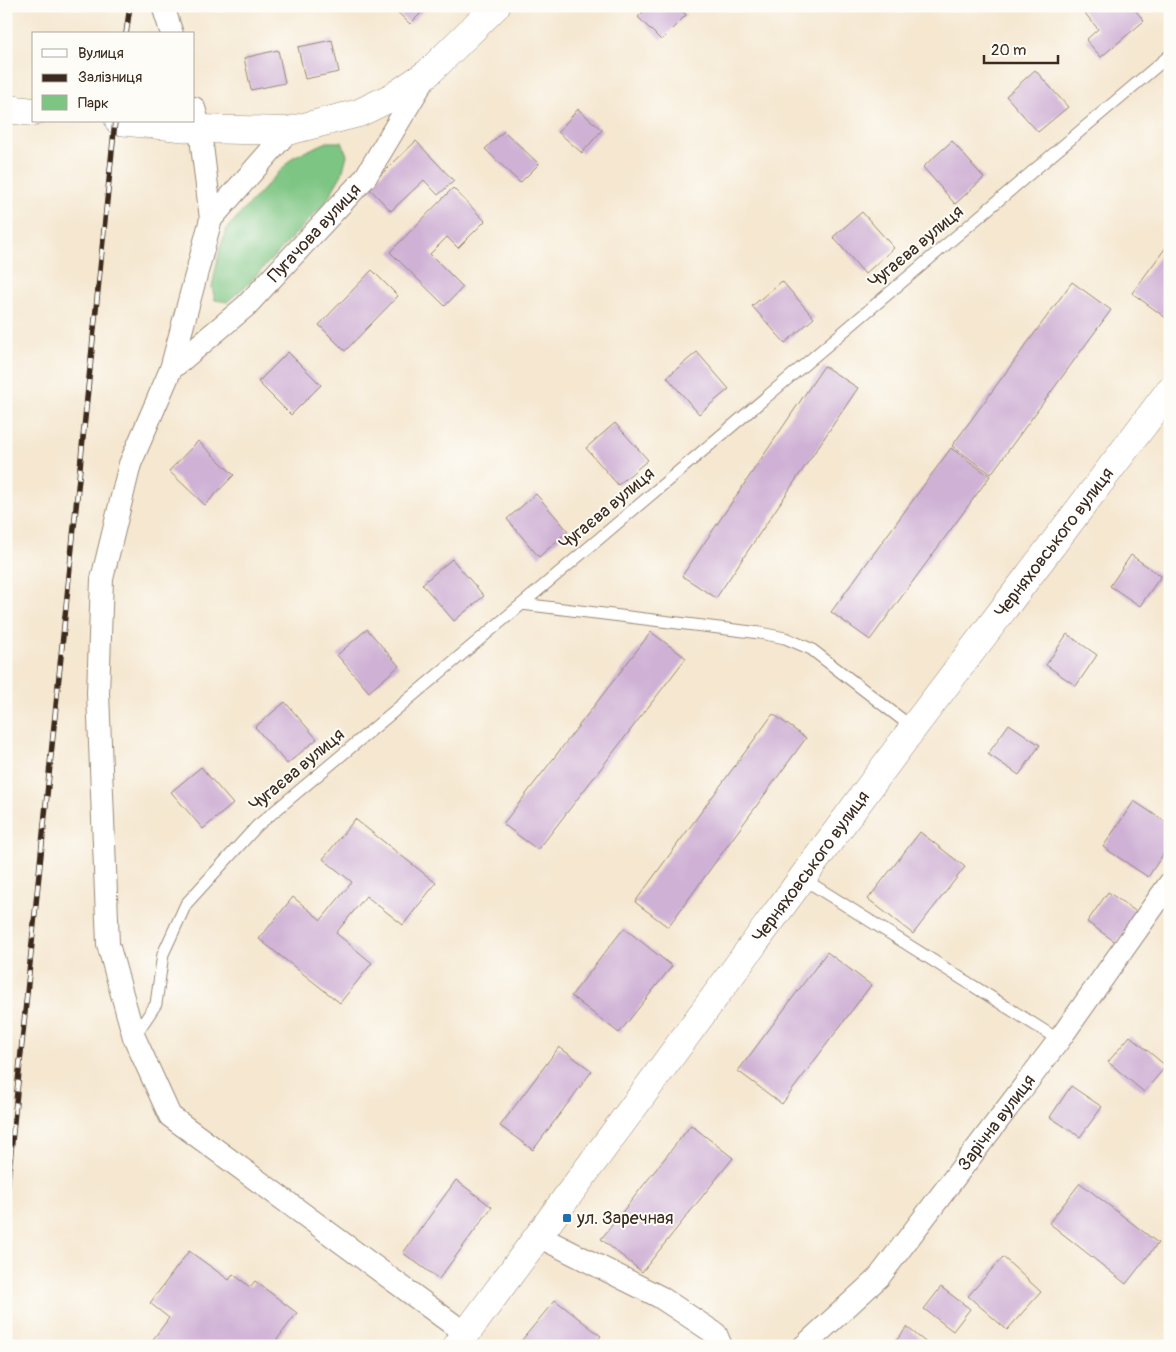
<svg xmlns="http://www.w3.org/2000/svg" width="1176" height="1352" font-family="Pangolin,sans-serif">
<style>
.green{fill:#7dc582;stroke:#5c7850}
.building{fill:#cfb1d5}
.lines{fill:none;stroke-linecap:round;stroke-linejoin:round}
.lane-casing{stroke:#988877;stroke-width:13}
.street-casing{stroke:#988877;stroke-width:24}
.secondary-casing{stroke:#988877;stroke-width:29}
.lane{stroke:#fff;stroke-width:11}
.street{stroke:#fff;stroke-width:22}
.secondary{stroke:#fff;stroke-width:28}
.rail-casing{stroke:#3b2a1e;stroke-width:5.5}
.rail{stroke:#fdfcf7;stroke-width:4;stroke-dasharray:11;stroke-linecap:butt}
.poi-dot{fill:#1f6fb2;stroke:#fdfcf7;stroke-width:2}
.labels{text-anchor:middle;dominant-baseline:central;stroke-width:4;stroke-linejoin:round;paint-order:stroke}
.street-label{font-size:18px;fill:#3b2a1e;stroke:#fdfcf7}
.poi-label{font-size:18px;fill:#3b2a1e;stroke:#fdfcf7;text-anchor:start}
</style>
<rect width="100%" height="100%" fill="#fdfcf7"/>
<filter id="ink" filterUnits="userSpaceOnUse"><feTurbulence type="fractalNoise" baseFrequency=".02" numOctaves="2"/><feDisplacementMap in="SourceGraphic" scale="10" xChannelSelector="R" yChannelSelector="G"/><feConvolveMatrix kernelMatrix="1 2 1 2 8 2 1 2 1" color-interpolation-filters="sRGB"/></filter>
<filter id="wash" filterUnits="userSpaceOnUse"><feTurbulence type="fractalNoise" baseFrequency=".0096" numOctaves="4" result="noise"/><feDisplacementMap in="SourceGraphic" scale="20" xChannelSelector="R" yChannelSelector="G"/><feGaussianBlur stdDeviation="1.12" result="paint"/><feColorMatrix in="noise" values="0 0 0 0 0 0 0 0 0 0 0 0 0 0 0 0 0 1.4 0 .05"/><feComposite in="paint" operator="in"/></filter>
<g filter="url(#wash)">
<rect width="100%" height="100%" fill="#f5e7d0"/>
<!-- green -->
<path class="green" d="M327,142h15l5,13 -5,19 -16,28 -78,82 -21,18 -12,-2 -3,-13 8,-39 7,-20 66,-71z"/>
<g id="blocks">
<!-- building -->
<path class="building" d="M391,6h37l-18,18z
M649,6h29l8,9 -25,25 -23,-23z
M1079,6h53l12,15 -43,36 -15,-17 12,-11z
M332,40l7,32 -34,7 -7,-32z
M278,50l7,33 -34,7 -7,-32z
M1035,70l33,37 -30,25 -32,-36z
M578,109l24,21 -20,23 -24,-21z
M504,131l35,33 -19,19 -35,-34z
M416,141l38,40 -16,14 -14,-15 -33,31 -23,-24z
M952,141l32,37 -29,26 -32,-37z
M453,188l32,33 -27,27 -11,-11 -17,17 33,33 -18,19 -55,-54z
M862,212l32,36 -29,26 -32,-37z
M1170,242v79l-38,-28z
M372,270l26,26 -53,55 -26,-26z
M782,281l32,37 -29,25 -33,-37z
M1072,282l39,28 -120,164 -39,-28z
M288,352l33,33 -30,30 -33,-33z
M697,352l32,37 -30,25 -32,-37z
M824,366l34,22 -142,210 -34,-22z
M615,423l33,37 -30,25 -32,-37z
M198,441l36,34 -29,30 -36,-34z
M951,448l39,28 -120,164 -39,-28z
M536,494l32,37 -29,26 -32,-38z
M1131,555l30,21 -21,30 -30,-20z
M452,559l32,37 -30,25 -32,-37z
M367,629l32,37 -30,26 -32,-37z
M651,632l35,26 -148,192 -35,-26z
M1067,634l30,21 -21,31 -30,-21z
M285,702l32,37 -30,25 -32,-37z
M773,714l33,24 -138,189 -33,-25z
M1009,724l31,21 -21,30 -31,-21z
M201,767l32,37 -30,25 -32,-37z
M1134,801l36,24v19l-22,33 -45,-30z
M355,819l81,64 -33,42 -37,-29 -30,37 36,30 -32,40 -81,-64 34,-42 28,23 31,-38 -29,-23z
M920,832l45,35 -52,67 -45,-35z
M1108,892l30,21 -21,30 -30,-21z
M624,928l48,38 -53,67 -48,-37z
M827,952l44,33 -89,119 -44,-33z
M1130,1036l36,30 -22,26 -36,-30z
M559,1047l33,24 -59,79 -33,-24z
M1071,1086l31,21 -22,30 -30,-20z
M691,1125l42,33 -91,114 -41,-33z
M456,1180l36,27 -53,72 -36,-26z
M1080,1183l78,60 -32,41 -77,-61z
M189,1251l40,29 4,-6 17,13 5,-6 42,32 -25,33h-124l21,-28 -19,-15z
M1003,1257l38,35 -34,38 -39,-34z
M941,1287l29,22 -17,22 -29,-22z
M555,1300l46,36 -8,10h-76z
M907,1327l23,19h-38z"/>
</g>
</g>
<g filter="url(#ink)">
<use href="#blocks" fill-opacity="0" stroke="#988877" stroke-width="1"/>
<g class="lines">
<defs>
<path id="lane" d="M522,604l238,29 25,5 26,11 102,79
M802,878l257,162
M134,1037l22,-33 7,-50 23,-50 71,-78 265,-222 648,-549"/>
<g id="street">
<path d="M163,6l9,28"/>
<path d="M194,108l6,21 11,90 -40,150 -41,95 -28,115 -4,114 10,251 26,93 36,79 296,218"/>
<path d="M211,219l77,-88"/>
<path id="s1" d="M171,369l75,-63 119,-128 61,-102"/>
<path d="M538,1236l122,61 56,37 5,12"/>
<path id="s2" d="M804,1346l75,-69 180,-237 111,-157"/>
</g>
<g id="secondary">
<path d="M6,109l28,3"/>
<path d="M119,121l81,8 88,2 71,-18 35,-17 34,-23 68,-67"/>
<path id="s3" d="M457,1346l456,-618 257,-338"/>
</g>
</defs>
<!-- lane casing -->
<use href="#lane" class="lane-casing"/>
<!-- street casing -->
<use href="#street" class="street-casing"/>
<!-- secondary casing -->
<use href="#secondary" class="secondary-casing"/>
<!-- lane -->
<use href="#lane" class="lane"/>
<!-- street -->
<use href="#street" class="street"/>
<!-- secondary -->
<use href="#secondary" class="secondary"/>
<defs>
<path id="rail" d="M126,34l4,-28
M6,1201l109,-1080"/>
</defs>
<!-- rail casing -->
<use href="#rail" class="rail-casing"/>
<!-- rail -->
<use href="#rail" class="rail"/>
</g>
</g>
<!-- markers -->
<rect class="poi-dot" x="562" y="1213" width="10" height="10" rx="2.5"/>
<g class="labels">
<!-- street labels -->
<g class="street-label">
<text stroke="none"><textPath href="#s1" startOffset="198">Пугачова вулиця</textPath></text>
<text transform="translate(916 247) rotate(-40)">Чугаєва вулиця</text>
<text transform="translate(607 509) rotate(-40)">Чугаєва вулиця</text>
<text stroke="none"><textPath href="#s3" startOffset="1001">Черняховського вулиця</textPath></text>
<text transform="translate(297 770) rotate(-40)">Чугаєва вулиця</text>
<text stroke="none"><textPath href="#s3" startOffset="596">Черняховського вулиця</textPath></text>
<text stroke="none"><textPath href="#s2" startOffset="296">Зарічна вулиця</textPath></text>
</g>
<!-- poi labels -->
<g class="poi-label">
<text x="577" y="1218">ул. Заречная</text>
</g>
</g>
<!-- margin -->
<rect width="1176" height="1352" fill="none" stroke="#fdfcf7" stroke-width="25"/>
<!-- legend -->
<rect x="32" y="32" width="162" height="90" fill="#fdfcf7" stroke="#afa8a0"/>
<rect x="42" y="49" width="25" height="8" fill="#ffffff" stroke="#afa8a0"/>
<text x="78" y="58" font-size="15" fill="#3b2a1e">Вулиця</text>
<rect x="42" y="74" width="25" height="8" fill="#3b2a1e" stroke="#afa8a0"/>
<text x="78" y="82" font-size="15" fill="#3b2a1e">Залізниця</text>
<rect x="42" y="95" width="25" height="15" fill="#7dc582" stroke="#afa8a0"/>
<text x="78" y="108" font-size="15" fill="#3b2a1e">Парк</text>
<!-- scale -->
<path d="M984 55v8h74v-8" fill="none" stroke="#3b2a1e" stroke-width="2.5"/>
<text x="991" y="55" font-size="15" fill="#3b2a1e" stroke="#fdfcf7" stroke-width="4" paint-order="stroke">20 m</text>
</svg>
